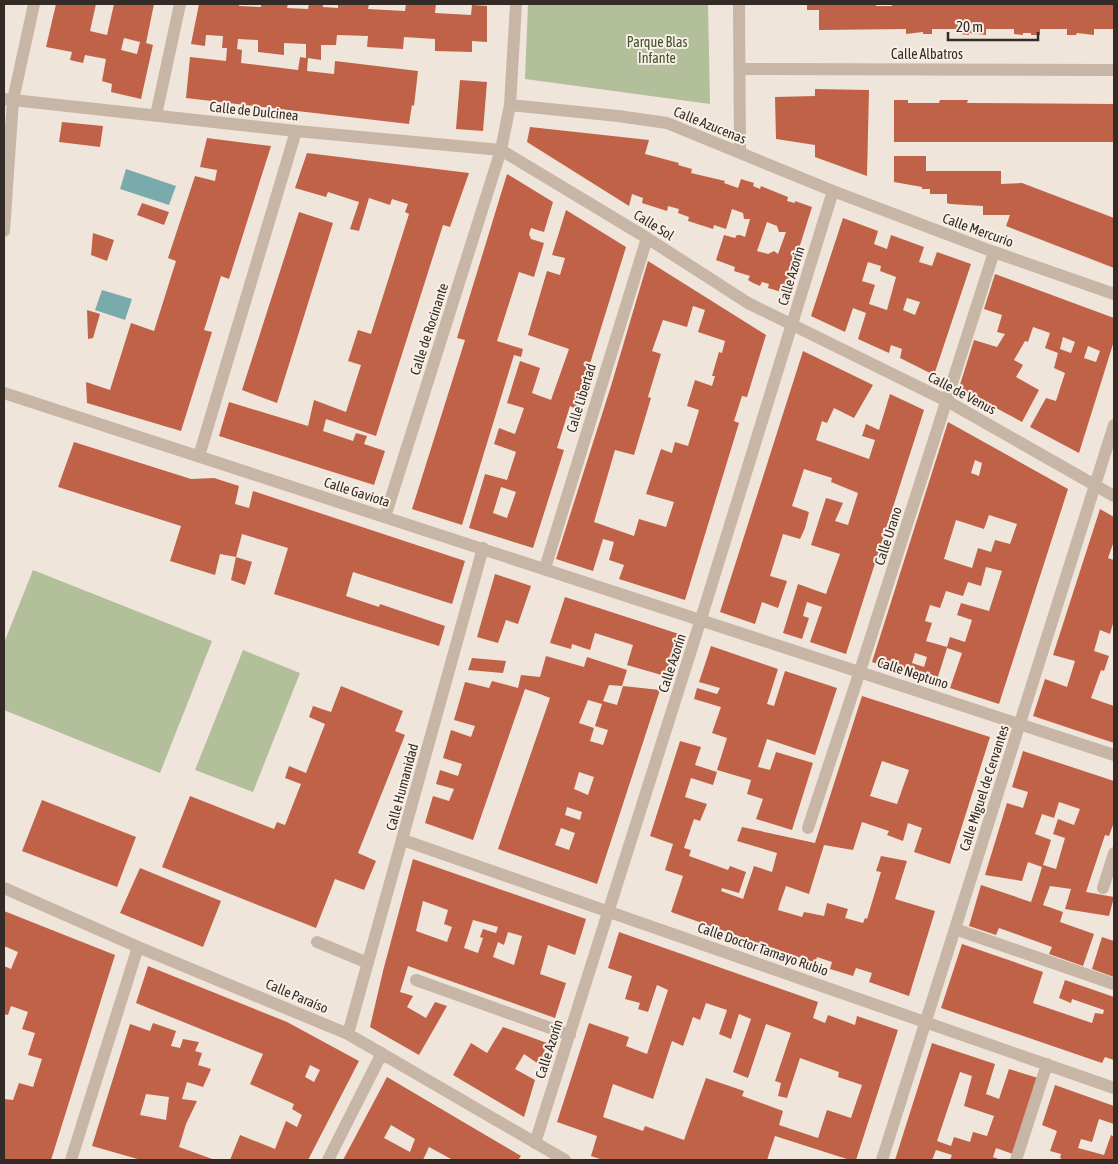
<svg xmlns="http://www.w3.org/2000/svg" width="1118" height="1164" font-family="'Asap Condensed',sans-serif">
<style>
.green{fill:#b3be9b}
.water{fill:#7aabac}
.building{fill:#c06248;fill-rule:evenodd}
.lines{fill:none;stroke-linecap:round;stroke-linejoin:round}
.minor{stroke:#c7b5a6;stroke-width:12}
.labels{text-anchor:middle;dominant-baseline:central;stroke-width:4;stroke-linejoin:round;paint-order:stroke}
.park-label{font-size:14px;fill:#44512c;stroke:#f8efe6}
.street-label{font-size:14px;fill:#342b27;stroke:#f8efe6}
</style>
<rect width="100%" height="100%" fill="#f0e5da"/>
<!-- green -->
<path class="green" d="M528,4h180l2,100 -185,-25z
M33,570l179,71 -52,132 -156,-63v-67z
M243,650l57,23 -47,119 -58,-22z"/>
<!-- water -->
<path class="water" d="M126,169l50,17 -7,19 -49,-16z
M102,290l30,9 -7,21 -30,-10z"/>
<!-- building -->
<path class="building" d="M56,4h40l-6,27 17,4 7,-31h40l-8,39 7,2 -12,54 -30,-7 1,-8 -10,-3 4,-22 -21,-4 -2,8 -13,-3 2,-8 -26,-5zM124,38l16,4 -3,12 -16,-4z
M199,4h40v2l22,1v-3h27l-1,4 21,1 1,-5h14v3l15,1v-4h31l-1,5 37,2 1,-7h30l-1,9 36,2 1,-10 15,1v36l-15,-1v11l-37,-1v-12l-31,-2 -1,12 -36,-2 1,-11 -31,-1 -1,10h-15v15l-13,-2 -1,13 27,3 1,-13 83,10 -4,35 -2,-1 -3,19 -223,-26 4,-41 36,4 1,-13h-5l1,-12 -17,-1 -1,11 -14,-2zM238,39l20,1v12l26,3v-12l22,1v14l-6,-1 -2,13 -57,-7 1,-13 -5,-1z
M807,4h69v2h16v-2h222v25h-20v6l-17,-2 -1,2h-9v-6h-27v6h-9v-2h-8v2l-9,-1v-5h-28v6l-17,-2v2l-9,-1v-5h-28v5h-9v-2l-17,2v-5l-87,1v-20h-12z
M460,80l27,2 -4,49 -27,-2z
M815,89l54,1 -2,86 -52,-19v-12l-39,-6 -1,-42 40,-1z
M894,100h14v3h31l1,-3h28l-1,3h3l144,1v38h-220z
M62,122l41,4 -3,21 -41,-5z
M530,127l119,13 -4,14 34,9 -1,2 14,4 -1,4 34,8 -1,2 14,5 3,-9 13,4 -1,3 7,3 1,-3 27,11 -1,4 8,2v-2l17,6 -27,86 -17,-5 1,-4 -7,-2 -2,4 -7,-3 -5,-3 2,-4 -16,-5 1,-4 -19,-7 8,-25 11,3 2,-3h3l5,2 5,-18h-6l-1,-6 -11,-4 -6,20 -12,-4 -1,4 -25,-8 1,-4 -11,-4 1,-4 -11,-3 -1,5 -25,-8 1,-5 -11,-4 -3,12 -102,-64zM767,222l10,4 2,6h7l-8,22 -4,-3 -6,3 -11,-3z
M207,138l64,8 -42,133 -8,-3 -17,54 8,2 -31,99 -94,-28 -1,-21 24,8 21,-67 23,8 22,-70 -8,-3 27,-82 20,5 2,-11 -17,-3z
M307,153l162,20 -19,54 -7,-2 -67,211 -50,-17 -3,12 30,10 3,-8 11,3 -3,8 21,7 -11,34 -155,-49 10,-34 79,24 6,-26 32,12 15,-47 -13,-4 10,-31 13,4 38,-120 -4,-2 3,-8 -16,-5 -2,6 -21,-7 -10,33 -9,-2 9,-27 -31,-10 -2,5 -31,-9z
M894,156h32v15h75v13l21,-1 92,35v50l-108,-42 4,-11h-27v-9l-33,-2 -3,-1v-9h-17v-5h-8v-2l-28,-5z
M507,174l46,28 -9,30 -13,-4 -2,6 2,5 13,4 -10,34 -15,-5 -22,69 26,8 -2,8 -7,-2 -52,170 -50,-16 53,-169 -8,-2z
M142,203l27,9 -5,13 -27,-10z
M566,210l60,37 -50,162 -6,-3 -13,42 7,2 -31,98 -64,-20 16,-54 22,6 9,-28 -22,-8 5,-16 16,6 9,-26 -17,-5 13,-42 20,7 -8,25 19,7 18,-51 -41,-14 19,-64 13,4 5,-17 -13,-3zM501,487l15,5 -9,26 -14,-5z
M299,212l34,11 -56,180 -35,-13z
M843,218l35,13 -4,13 13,5 4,-14 33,12 -5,15 13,4 5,-14 34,12 -37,111 -34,-17 2,-9 -11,-4 -2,8 -31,-14 8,-26 -13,-5 -8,24 -34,-16zM868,262l13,4 -1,5 16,6 -9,33 -18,-6 6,-19 -13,-4zM907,298l13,4 -5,13 -12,-5z
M93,233l21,7 -7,21 -16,-6z
M648,261l118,74 -19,62 -5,-1 -8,25 5,2 -54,177 -66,-21 5,-14 -15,-5 5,-18 -11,-3 -10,32 -37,-12 55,-173zM693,306l12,4 -7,22 27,9 -3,12 -3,-1 -7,24h3l-3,10 -17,-6 -8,26 12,4 -11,36 -13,-4 -3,11 -11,-4 -15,45 28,8 -8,25 -27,-8 -5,17 -40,-14 21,-72 19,5 17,-57 -3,-1 13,-43 -9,-3 11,-31 24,7z
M995,274l119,44v23l-35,112 -49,-26 16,-29 10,3 9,-28 -11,-5 4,-15 -13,-5 5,-15 -17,-6 -5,15 -3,-1 -11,19 9,5 -7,12 23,13 -17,32 -63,-34 15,-48 23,7 8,-13 -8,-2 5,-17 -18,-6zM1063,337l12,5 -4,11 -11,-4zM1088,346l12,5 -4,11 -12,-4z
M87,310l13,4 -7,24 -5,1z
M803,351l70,34 -19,33 -20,-10 -7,15 -5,-2 -6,19 53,19 6,-19 -13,-4 4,-12 13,6 11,-36 34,16 -78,244 -36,-12 12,-35 -15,-5 -4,14 6,2 -7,21 -19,-6 15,-49 28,10 14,-40 -29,-9 15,-47 17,5 -8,18 13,4 10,-32 -27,-11 1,-4 -28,-9 -12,37 17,6 -4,16 -5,11 -17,-5 -13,42 17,5 -9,27 -16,-6 -7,22 -35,-12z
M948,422l120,67 -69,215 -49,-16 12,-35 -15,-5 -11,35 -64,-21zM975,460l7,3 -3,13 -8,-3zM989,515l28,9 -7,20 -15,-4 -4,12 -13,-4 -6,20 -28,-9 12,-39 28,9zM986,567l16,4 -13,40 -28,-8 -4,12 15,5 -7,22 -15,-5 -3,10 -21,-6 6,-18 -7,-2 5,-16 10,3 6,-17 17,5 5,-14 13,4zM915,653l12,4 -3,10 -12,-4z
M74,442l117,37 23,-1 25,8 -4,18 14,4 4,-17 212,70 -13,43 -99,-32 -7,24 33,11 1,-3 65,22 -6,20 -165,-52 14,-46 -46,-14 -6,23 -16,-3 -5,21 -45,-14 11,-35 -123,-39z
M1100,509l14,8v27h-1l-5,14 6,2v60l-4,14 -10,-4 -6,21 15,5 -5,15 -3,-1 -10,28 23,8v37l-81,-27 12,-37 22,8 8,-26 -22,-6z
M236,557l16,5 -7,23 -14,-5z
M495,574l36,12 -13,38 -12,-4 -8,23 -21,-6z
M565,597l114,37 -14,42 -38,-11 6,-20 -38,-12 -5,17 -18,-6 -1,5 -21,-6z
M711,646l67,23 -11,35 7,2 11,-35 52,17 -22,67 -48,-16 -9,28 12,3 6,-18 37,11 -21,67 -36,-11 7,-20 -16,-5 4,-14 -34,-10 10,-32 -15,-5 9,-26 -27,-8 3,-11 20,6 3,-6 -21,-6z
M546,656l38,11 3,-10 40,13 -5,16 -13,-1 -6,16 14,4 6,-19 37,4 -63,194 -99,-35 52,-151 -10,-4 -15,-5 -52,151 -48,-17 8,-27 16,5 5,-12 -18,-5 4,-14 18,6 4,-12 -19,-6 8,-28 20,7 4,-11 -21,-6 11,-38 24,6 3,-7 26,7 3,-13 19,2zM588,700l14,4 -7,22 13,4 -5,15 -13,-4 4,-13 -15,-5zM579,772l15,5 -6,18 -14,-6zM567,807l15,5 -2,8 -15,-5zM561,828l14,5 -6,17 -14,-5z
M472,658l34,3 -3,12 -35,-3z
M341,686l62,25 -8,20 10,4 -47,118 18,8 -12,29 -29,-11 -19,49 -154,-61 28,-71 84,33 3,-7 8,3 16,-41 -16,-6 4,-12 17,7 19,-49 -16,-7 4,-11 18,6z
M862,696l128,41 -40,127 -36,-12 8,-24 -14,-5 -5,18 -16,-6 2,-4 -27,-9 -9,28 -29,-5 -15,49 -23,-8 -6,17 -2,7 24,7 2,-5 20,4 3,-13 21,6 -3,9 18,5 2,-5 2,1 14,-47 -5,-1 5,-15 26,5 -12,38 40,12 -26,85 -40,-14 3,-9 -16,-5 -3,8 -23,-7 2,-7 -15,-5 -2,6 -144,-51 12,-36 -18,-6 8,-26 -23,-8 30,-95 21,6 -6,18 22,7 -4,13 -22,-7 -6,19 22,7 -7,17 -6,-2 -10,29 7,2 -2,6 39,14 2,-4 16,6 -7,21 -17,-5 -1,3 22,8 11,-33 18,6 5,-19 -40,-12 5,-14 73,16zM882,761l27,9 -12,34 -27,-8z
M1023,751l91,30v41l-5,14 -4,-1 -19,57 28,5 -5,19 -44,-7 6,-20 -21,-3 -7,19 20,7 -3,10 34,12 -11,32 -34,-12 3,-7 -53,-19 -3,7 -27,-9 12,-41 50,17 6,-18 5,-17 -14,-5 -6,19 -37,-6 22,-72 16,5 5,-16 -16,-5zM1059,802l21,7 -6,16 -16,-6 -5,15 12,4 -9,31 -13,-4 8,-25 -16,-6 7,-20 12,4z
M42,800l94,37 -19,50 -95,-36z
M413,859l173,60 -11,36 -27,-10 -8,29 26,9 -11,35 -147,-52 -8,26 13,4 -6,11 19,11 9,-16 12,4 -28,49 -49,-28 13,-56zM423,901l25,9 -4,14 8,3 -5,15 -31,-11zM473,920l25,7 -2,6 -13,-4 -3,8 3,1 -5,15 -14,-5zM508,932l14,4 -8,29 -21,-8 5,-15 6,3z
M140,868l81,33 -18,46 -83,-34z
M4,911l111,44 -64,205h-47v-61l9,1 6,-17 14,4 9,-28 -14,-4 7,-22 -13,-4 6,-17 -17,-6 -3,9 -4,-1v-48l7,3 7,-17 -14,-6z
M619,932l199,70 -5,16 12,5 3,-8 27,10 2,-9 41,14 -42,130h-6l-75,-24 -8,24h-164l-12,-4 6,-20 -40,-14 32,-99 40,14 -3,9 21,8 21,-64 -11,-5 -9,27 -10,-3 2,-6 -15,-4 7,-23 -24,-8zM706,1003l21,7 -8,24 12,5 8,-25 12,5 -18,53 15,6 18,-54 25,9 -16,48 6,2 -3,13 9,2 13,-40 39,14 -1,5 24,8 -11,33 -24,-8 -9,28 -39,-13 4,-14 -41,-15 2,-5 -38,-13 -22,62 -39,-14 -2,5 -40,-14 10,-33 40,15 19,-58 11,5 10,-29 7,3z
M1102,937l12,4v36l-22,-8z
M962,944l81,28 -10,31 59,20 3,-10 8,1 1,-4 -32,-11 -1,4 -12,-5 6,-18 49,17v63l-9,-3 -3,6 -161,-55z
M148,966l139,56 72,39 -51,99h-78l10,-25 35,14 11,-28 11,6 5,-12 -10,-6 2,-5 -44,-20 13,-30 -127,-51zM310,1065l10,5 -6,12 -9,-5z
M153,1023l23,8 -5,15 9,2 3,-9 16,3 -4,9 7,2 -4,12 13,4 -8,18 -16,-5 -5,17 15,2 -11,23 -7,23 36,13h-74l-49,-14 38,-122 20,7zM146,1094l23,3 -3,23 -26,-5z
M503,1027l44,16 -7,22 -16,-11 -9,15 20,11 -11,37 -71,-42 18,-32 16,10z
M932,1043l63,21 -9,30 13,5 10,-30 29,9 -25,76 -17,-6 -3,9 8,3h-32l-4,-1 -1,1h-14l2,-5 -16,-5 -4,10h-37zM960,1072l12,4 -8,30 30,10 -7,20 -14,-4 -3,10 -16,-5 -3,9 -14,-5z
M387,1077l134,79 -3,4h-65l-24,-13 -6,13h-80zM391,1125l24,14 -5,13 -26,-14z
M1055,1085l59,21v18l-15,-5 -7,23 -11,-3 -3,9 26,7 7,-20 3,2v23h-49l-5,-2 1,-4 -11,-3 7,-20 -15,-6z"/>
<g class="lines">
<!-- minor -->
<path class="minor" d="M739,4l1,149
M740,69l374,1
M4,99l292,32 205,19 146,88 101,65 199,98 167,95
M510,105l108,11 49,7 166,68 161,61 120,42
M156,115l24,-111
M4,231l9,-131 21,-96
M4,393l1110,362
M199,456l97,-325
M385,517l116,-367 9,-45 6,-101
M545,568l102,-330
M808,828l52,-157 134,-419
M403,840l711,248
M4,888l134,59 210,87 217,126
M1103,888l11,-35
M955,929l159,55
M317,942l51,21
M416,980l154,55
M348,1034l135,-486
M535,1143l166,-524 132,-428
M71,1160l67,-213
M328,1160l54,-107
M882,1160l232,-735
M1016,1160l31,-96"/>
</g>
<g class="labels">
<!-- park labels -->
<g class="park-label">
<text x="657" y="42">Parque Blas<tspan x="657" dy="16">Infante</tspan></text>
</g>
<!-- street labels -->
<g class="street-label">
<text x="927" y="54">Calle Albatros</text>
<text transform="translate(254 111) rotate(6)">Calle de Dulcinea</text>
<text transform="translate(710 125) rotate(22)">Calle Azucenas</text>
<text transform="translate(654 225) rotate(32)">Calle Sol</text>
<text transform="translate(978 230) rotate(20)">Calle Mercurio</text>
<text transform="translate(791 276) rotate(-73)">Calle Azorín</text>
<text transform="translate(429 329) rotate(-72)">Calle de Rocinante</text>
<text transform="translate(962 393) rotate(28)">Calle de Venus</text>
<text transform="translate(581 398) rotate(-73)">Calle Libertad</text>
<text transform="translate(357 492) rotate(18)">Calle Gaviota</text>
<text transform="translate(888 536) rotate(-72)">Calle Urano</text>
<text transform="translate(672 663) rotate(-72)">Calle Azorín</text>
<text transform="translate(913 673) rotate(18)">Calle Neptuno</text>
<text transform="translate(402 787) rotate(-75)">Calle Humanidad</text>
<text transform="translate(984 788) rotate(-72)">Calle Miguel de Cervantes</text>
<text transform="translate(763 949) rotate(19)">Calle Doctor Tamayo Rubio</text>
<text transform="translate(297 996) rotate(23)">Calle Paraíso</text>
<text transform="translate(549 1049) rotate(-72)">Calle Azorín</text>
</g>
</g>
<!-- border -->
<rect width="1118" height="1164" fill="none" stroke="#342b27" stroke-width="10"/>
<!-- scale -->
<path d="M948 32v8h90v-8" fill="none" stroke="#342b27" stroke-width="2.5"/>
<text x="956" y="32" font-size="15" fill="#342b27" stroke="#f8efe6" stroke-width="4" paint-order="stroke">20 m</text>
</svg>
